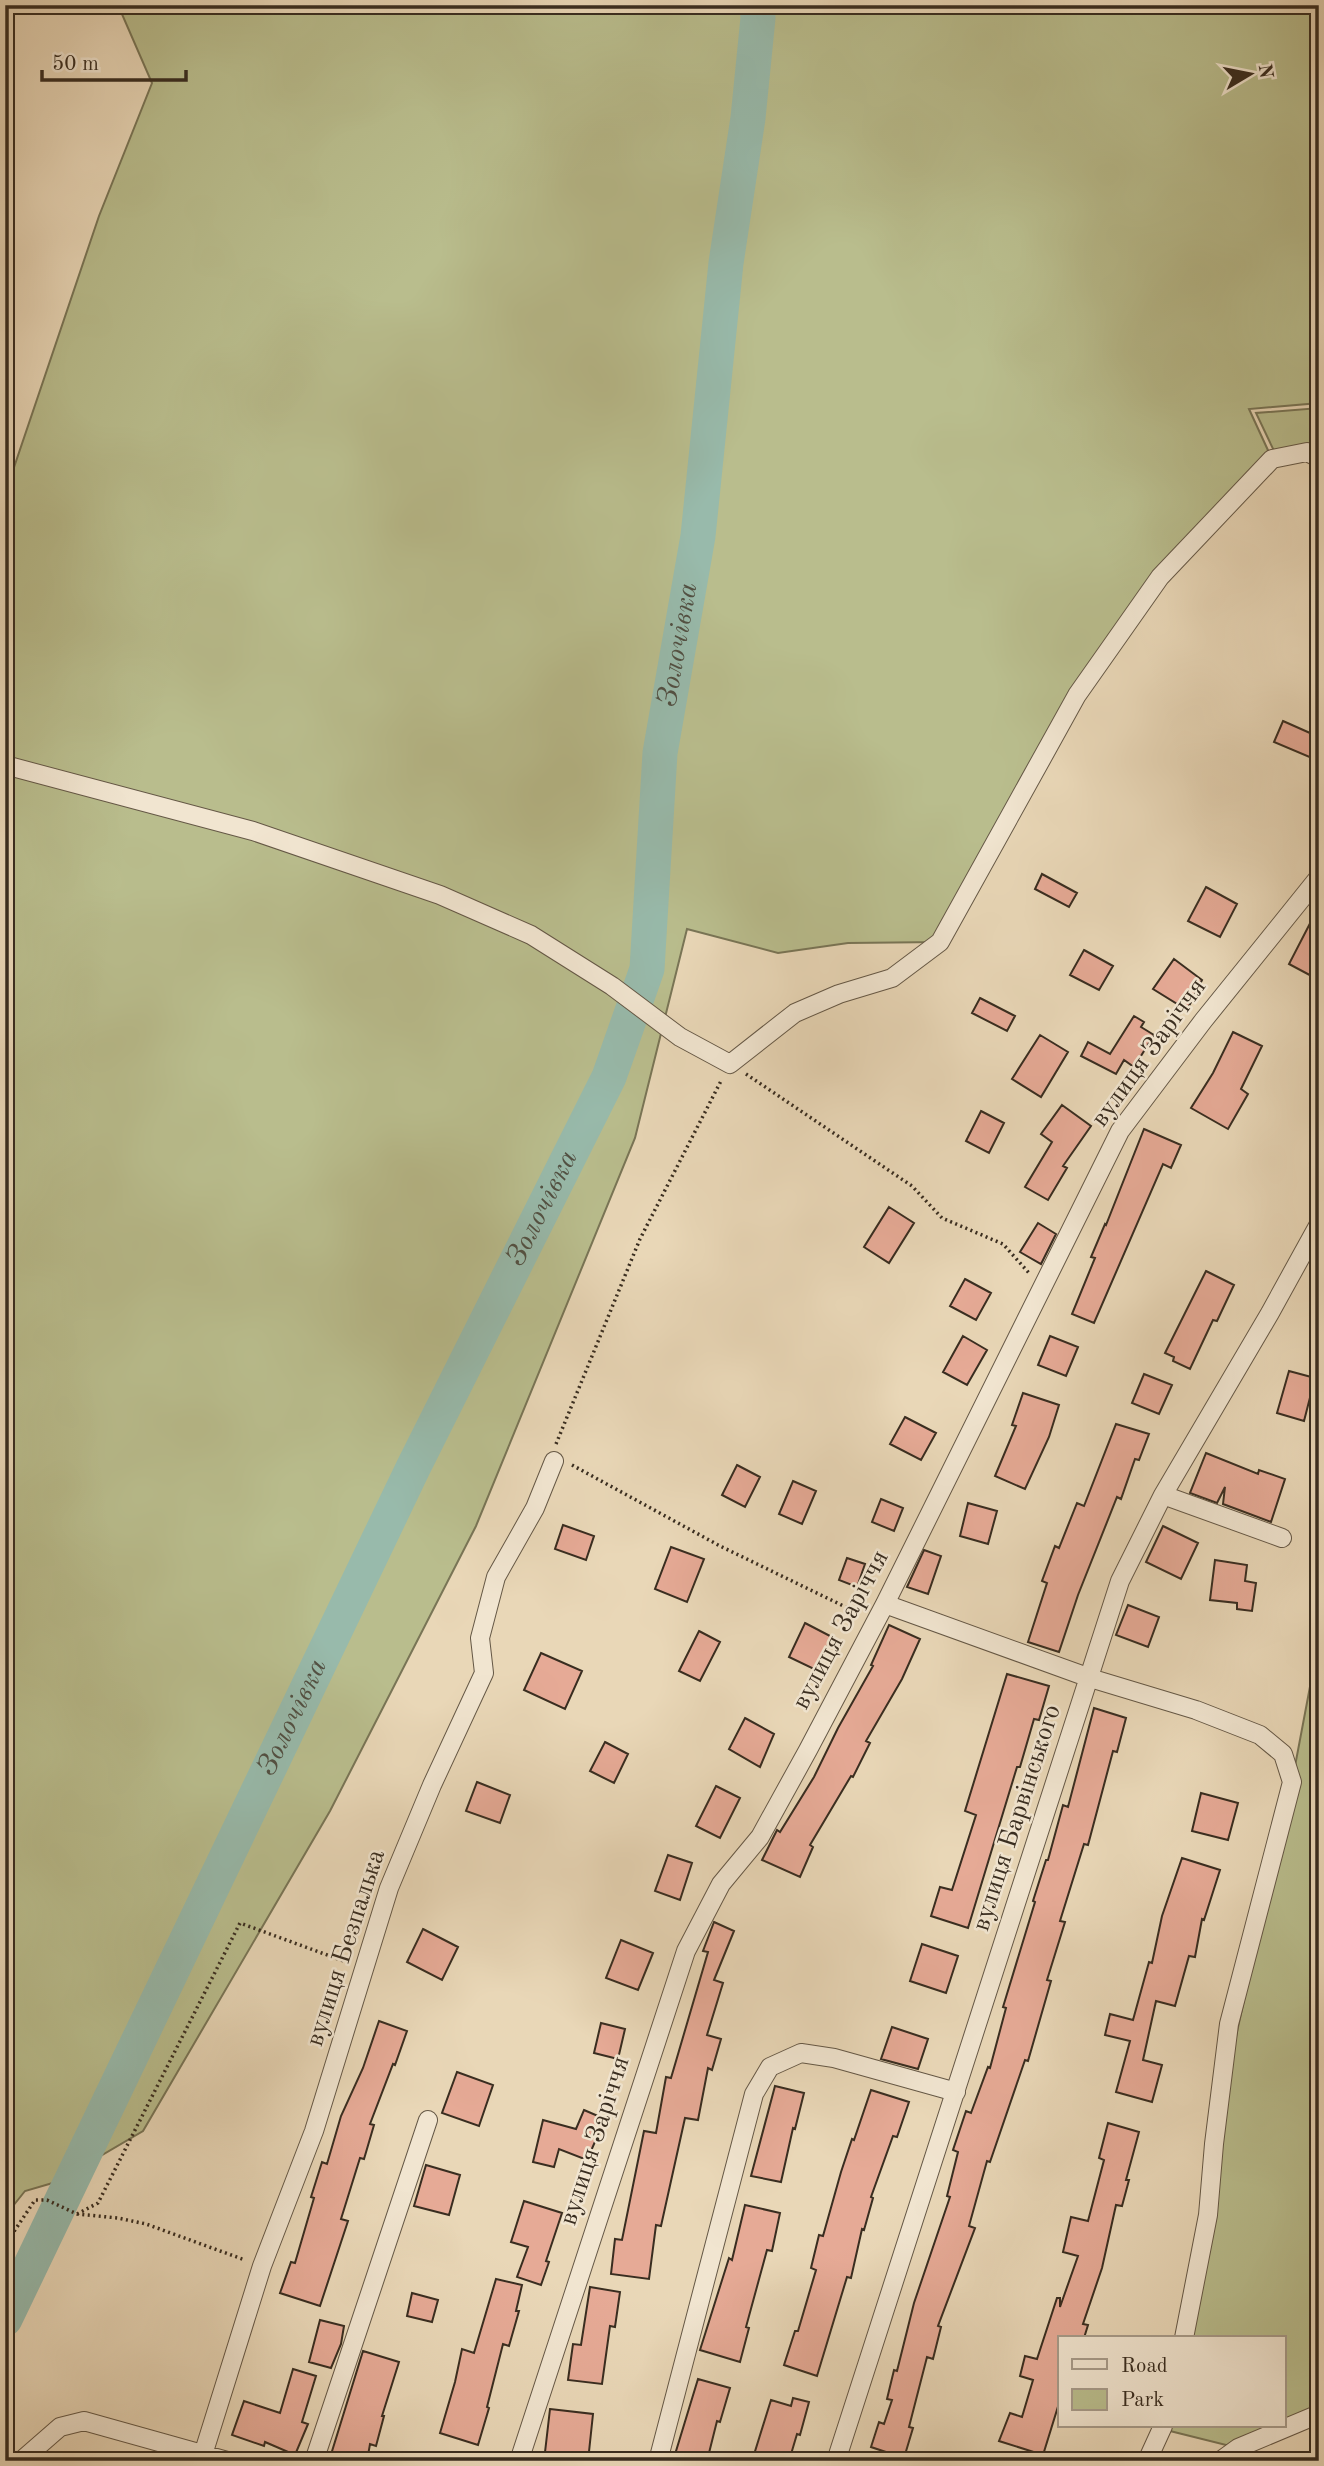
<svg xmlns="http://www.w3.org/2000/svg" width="1324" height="2466" font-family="'Old Standard TT',serif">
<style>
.green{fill:#b9bd8d;stroke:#797556;stroke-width:2}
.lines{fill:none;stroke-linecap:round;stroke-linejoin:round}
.river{stroke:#98baab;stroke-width:35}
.building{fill:#e6aa96;stroke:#392d20;stroke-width:2}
.street-casing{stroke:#655846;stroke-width:20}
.path{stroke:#392d20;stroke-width:3.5;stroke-dasharray:2 3.5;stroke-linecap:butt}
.street{stroke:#f1e5d0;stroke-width:18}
.labels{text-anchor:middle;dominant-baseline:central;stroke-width:5;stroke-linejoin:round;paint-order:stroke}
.street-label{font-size:26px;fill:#392d20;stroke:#f1e5d0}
.water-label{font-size:28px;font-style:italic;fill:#515043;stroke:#f1e5d0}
</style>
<rect width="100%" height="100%" fill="#e9d7b7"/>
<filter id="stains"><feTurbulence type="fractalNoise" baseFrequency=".00286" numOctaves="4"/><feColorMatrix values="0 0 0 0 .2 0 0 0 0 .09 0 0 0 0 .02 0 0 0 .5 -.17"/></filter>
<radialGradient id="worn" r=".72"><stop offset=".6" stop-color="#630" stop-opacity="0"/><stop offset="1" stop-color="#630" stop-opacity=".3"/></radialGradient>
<!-- green -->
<path class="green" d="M118,5h1201v398l-70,6 23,50 -112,118 -83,118 -137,247 -92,1 -70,10 -91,-24 -52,209 -159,388 -146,285 -187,320 -87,51 -31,9 -20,25v-1722l94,-278 53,-133z
M1319,408v45h-44l-19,-40z
M1319,1639v775l-81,34 -76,-19 1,-3h121v-88h-97l48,-297 57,-259z"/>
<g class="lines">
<!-- river -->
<path class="river" id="s1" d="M5,2319l408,-851 196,-391 38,-108 13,-216 38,-217 28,-273 22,-145 10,-100 -1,-13"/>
</g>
<!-- building -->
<path class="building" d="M1283,721l36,16v24l-45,-19z
M1042,874l35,19 -8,14 -34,-18z
M1206,887l31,17 -17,33 -32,-16z
M1319,906v74l-30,-16z
M1084,950l29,16 -14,24 -29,-15z
M1174,959l28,21 -15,30 -34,-21z
M980,998l35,18 -8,15 -35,-18z
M1134,1016l10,6 -3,5 13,8 -20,32 -10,-7 -8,14 -35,-18 7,-14 22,12z
M1233,1032l29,14 -21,43 7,5 -20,35 -37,-21 22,-35z
M1040,1035l28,17 -27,45 -29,-18z
M1062,1105l29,21 -28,40 4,2 -19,32 -23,-13 27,-45 -11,-8z
M981,1111l23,12 -15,30 -23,-12z
M1144,1129l37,16 -10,23 -8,-4 -69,159 -22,-9 23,-56 -4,-1 14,-33 1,1z
M889,1207l25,16 -25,40 -25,-16z
M1038,1223l18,11 -15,30 -21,-12z
M1206,1271l28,14 -17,36 -4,-1 -23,49 -17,-8 1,-4 -9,-4z
M965,1279l26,14 -15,27 -26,-14z
M963,1336l24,14 -20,35 -24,-13z
M1050,1336l28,11 -12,29 -28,-11z
M1289,1371l26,7 -11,43 -27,-8z
M1144,1374l28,11 -13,29 -27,-11z
M1023,1393l36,12 -10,32 -24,52 -30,-13 21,-50 -4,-1z
M905,1417l31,16 -15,27 -31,-16z
M1116,1424l33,10 -10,26 -4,-1 -14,40 -4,-2 -39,98 -19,57 -31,-10 19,-59 -5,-2 13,-35 4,2 18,-45 7,3z
M1206,1453l52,21 1,-4 26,9 -14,43 -48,-18 2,-17 -8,16 -27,-10z
M737,1465l23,12 -15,30 -23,-12z
M793,1481l23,10 -14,33 -23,-10z
M881,1499l22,9 -9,23 -22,-9z
M968,1503l29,8 -9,33 -28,-8z
M563,1525l31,11 -8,24 -31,-11z
M1163,1526l35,17 -17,36 -35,-17z
M671,1547l33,12 -17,43 -32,-13z
M924,1550l17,6 -13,38 -21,-7z
M847,1558l18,6 -8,23 -18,-7z
M1215,1560l32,5 -2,16 11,2 -4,28 -15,-2v-6l-27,-3z
M1128,1605l31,12 -11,30 -32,-12z
M805,1623l27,14 -16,33 -27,-13z
M889,1625l31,14 -18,40 -36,62 4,2 -17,34 -2,-1 -41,69 3,2 -13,30 -38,-17 15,-30 3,2 34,-55 24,-49 35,-62 -2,-1z
M699,1631l21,11 -20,39 -21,-10z
M541,1653l41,18 -17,38 -41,-19z
M1007,1674l42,12 -10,34 -5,-1 -14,48h-3l-49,161 -37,-12 9,-29 12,3 24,-75 -11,-4z
M1094,1708l32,10 -9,34 -4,-1 -25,94 -4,-1 -24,77 5,1 -18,58 4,1 -23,80 -3,-1 -35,102 -3,-1 -18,65 6,2 -37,98 3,1 -8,32 -6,-2 -18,70 4,1 -9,30 -33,-11 8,-25 5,2 8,-24 -5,-1 7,-29 3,1 17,-68 36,-106 -3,-1 11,-44 -5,-2 13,-39 5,2 17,-46 2,1 16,-60 -3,-1 32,-105 -2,-1 13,-41h2l15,-55 5,2z
M745,1718l29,16 -14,33 -31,-18z
M605,1742l23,12 -14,29 -24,-12z
M477,1782l33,13 -10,28 -34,-12z
M716,1786l24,12 -20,40 -24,-12z
M1201,1793l37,10 -10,37 -36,-9z
M668,1855l24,8 -12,37 -25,-9z
M1182,1858l38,12 -16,50 -2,-1 -7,38 -6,-1 -14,50 -19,-5 -13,59 19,5 -10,37 -36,-10 14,-51 -25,-6 5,-21 23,6 16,-58 3,1 10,-47z
M714,1922l20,9 -20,49 9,3 -16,52 14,4 -9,31 -4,-2 -10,52 -13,-2 -24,108 -5,-1 -7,54 -38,-5 4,-35 7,1 22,-109 12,2 10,-56 5,1 37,-126 -5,-1z
M423,1929l35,18 -16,33 -35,-18z
M621,1940l32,13 -15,37 -32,-12z
M922,1944l36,12 -12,37 -36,-12z
M379,2021l28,10 -12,34 -2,-1 -23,60 4,1 -10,34 -4,-1 -19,61 7,2 -28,85 -40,-13 11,-31 4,1 19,-65 -3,-1 11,-35 5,2 14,-48 22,-48z
M601,2023l24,6 -7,30 -24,-6z
M892,2027l36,12 -10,30 -37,-10z
M457,2072l36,13 -14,41 -37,-13z
M775,2086l29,7 -9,36 -2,-1 -12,54 -30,-6z
M871,2090l38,12 -12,35 -4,-1 -22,61 2,1 -9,32 -2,-1 -11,49 -4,-1 -30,99 -33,-11 11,-34h3l18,-61 -5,-2 8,-33 4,1 18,-64 11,-33 2,1z
M584,2110l21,9 -18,41 -28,-11 -5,18 -21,-5 10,-42 33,9z
M1108,2123l31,9 -13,48h3l-7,26 -6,-1 -14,63 -19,56 5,1 -4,13h-24v62l-17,55 -44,-14 11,-28 12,4 11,-37 -13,-4 5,-20 12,3 20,-61h3v9l18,-51 -15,-4 8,-35 17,4 16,-61 -5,-2z
M426,2165l34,10 -11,40 -35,-9z
M524,2201l38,12 -16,48 3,1 -8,23 -24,-8 11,-30 -17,-5z
M745,2205l35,8 -8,38 -5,-1 -21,77 3,1 -9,34 -40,-12 29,-92 3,2z
M496,2279l26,6 -6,26h3l-10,35 -6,-2 -16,63 2,1 -11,37 -38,-12 15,-51 7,-33 12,4z
M590,2287l30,5 -5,35 -5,-1 -8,58 -34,-4 5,-36 8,1z
M412,2293l26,7 -6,22 -25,-6z
M320,2320l24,6 -3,18 -10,24 -22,-6z
M363,2351l36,11 -17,54h2l-8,30 -6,-2 -3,17h-38z
M293,2369l23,7 -14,46 6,2 -13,31 -30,-13 -1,4 -32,-11 12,-34 36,12z
M698,2379l32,9 -10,34 -3,-1 -10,40h-34z
M793,2398l16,4 -9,33 -3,-1 -8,27h-37l19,-61 20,6z
M550,2409l43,5 -5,47h-44z"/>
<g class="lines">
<defs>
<path id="street" d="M5,765l248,66 187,64 91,40 81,51 68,51 50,27 65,-51 44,-19 53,-16 48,-36 137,-247 83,-118 112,-118 35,-7 12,6
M1163,1495l119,43
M885,1604l205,74 106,32 64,25 23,19 9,28 -63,242 -15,120 -6,71 -24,123
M21,2461l39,-34 24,-6 143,40
M201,2461l61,-195 52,-135 75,-243 43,-103 52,-112 -4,-35 16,-61 39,-69 19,-47
M314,2461l114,-341
M519,2461l167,-510 35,-67 39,-47 48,-87 77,-146 235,-473 83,-110 116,-144
M658,2461l96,-367 16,-27 31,-14 33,5 122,34
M836,2461l284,-880 43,-86 107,-182 49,-89
M1147,2461l16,-35
M1220,2461l18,-13 81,-34"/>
</defs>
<!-- street casing -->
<use href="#street" class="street-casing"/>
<!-- path -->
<path class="path" d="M746,1074l166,112 30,32 61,26 26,29
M556,1444l84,-205 82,-160
M572,1465l148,81 140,68
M77,2214l21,-11 142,-280 109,40
M5,2245l30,-45h12l30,14 41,4 28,6 99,36"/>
<!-- street -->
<use href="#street" class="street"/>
</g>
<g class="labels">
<!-- street labels -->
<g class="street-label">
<text transform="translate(1149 1053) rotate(-54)">вулиця Заріччя</text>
<text transform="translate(841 1630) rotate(-62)">вулиця Заріччя</text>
<text transform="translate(1017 1818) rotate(-72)">вулиця Барвінського</text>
<text transform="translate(346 1948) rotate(-72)">вулиця Безпалька</text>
<text transform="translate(595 2141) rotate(-72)">вулиця Заріччя</text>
</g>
<!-- water labels -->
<g class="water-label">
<text stroke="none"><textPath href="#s1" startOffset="1822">Золочівка</textPath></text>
<text stroke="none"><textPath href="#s1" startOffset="1234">Золочівка</textPath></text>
<text stroke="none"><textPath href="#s1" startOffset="667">Золочівка</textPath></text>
</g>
</g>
<!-- margin -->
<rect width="1324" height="2466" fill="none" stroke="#e9d7b7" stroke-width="28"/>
<rect x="7" y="7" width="1310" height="2452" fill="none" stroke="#392d20" stroke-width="3.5"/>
<rect x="14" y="14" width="1296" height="2438" fill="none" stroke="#392d20" stroke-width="2"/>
<!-- legend -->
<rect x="1058" y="2336" width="228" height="91" fill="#f1e5d0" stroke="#a79b8a" stroke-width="2"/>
<rect x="1072" y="2359" width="35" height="10" fill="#f1e5d0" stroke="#a79b8a" stroke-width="2"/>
<text x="1121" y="2372" font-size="21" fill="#392d20">Road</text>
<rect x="1072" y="2389" width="35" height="21" fill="#b9bd8d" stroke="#a79b8a" stroke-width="2"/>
<text x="1121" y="2406" font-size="21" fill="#392d20">Park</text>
<!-- north arrow -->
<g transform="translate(1250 74) rotate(80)" stroke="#f1e5d0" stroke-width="5" paint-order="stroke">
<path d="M0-5L12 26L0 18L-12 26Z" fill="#392d20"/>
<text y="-10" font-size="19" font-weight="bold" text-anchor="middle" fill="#392d20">N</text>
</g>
<!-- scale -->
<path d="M42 70v10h144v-10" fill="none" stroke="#392d20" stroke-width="3.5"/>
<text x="52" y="70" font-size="21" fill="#392d20" stroke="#f1e5d0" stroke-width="5" paint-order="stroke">50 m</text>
<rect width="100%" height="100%" filter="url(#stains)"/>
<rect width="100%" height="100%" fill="url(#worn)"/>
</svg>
